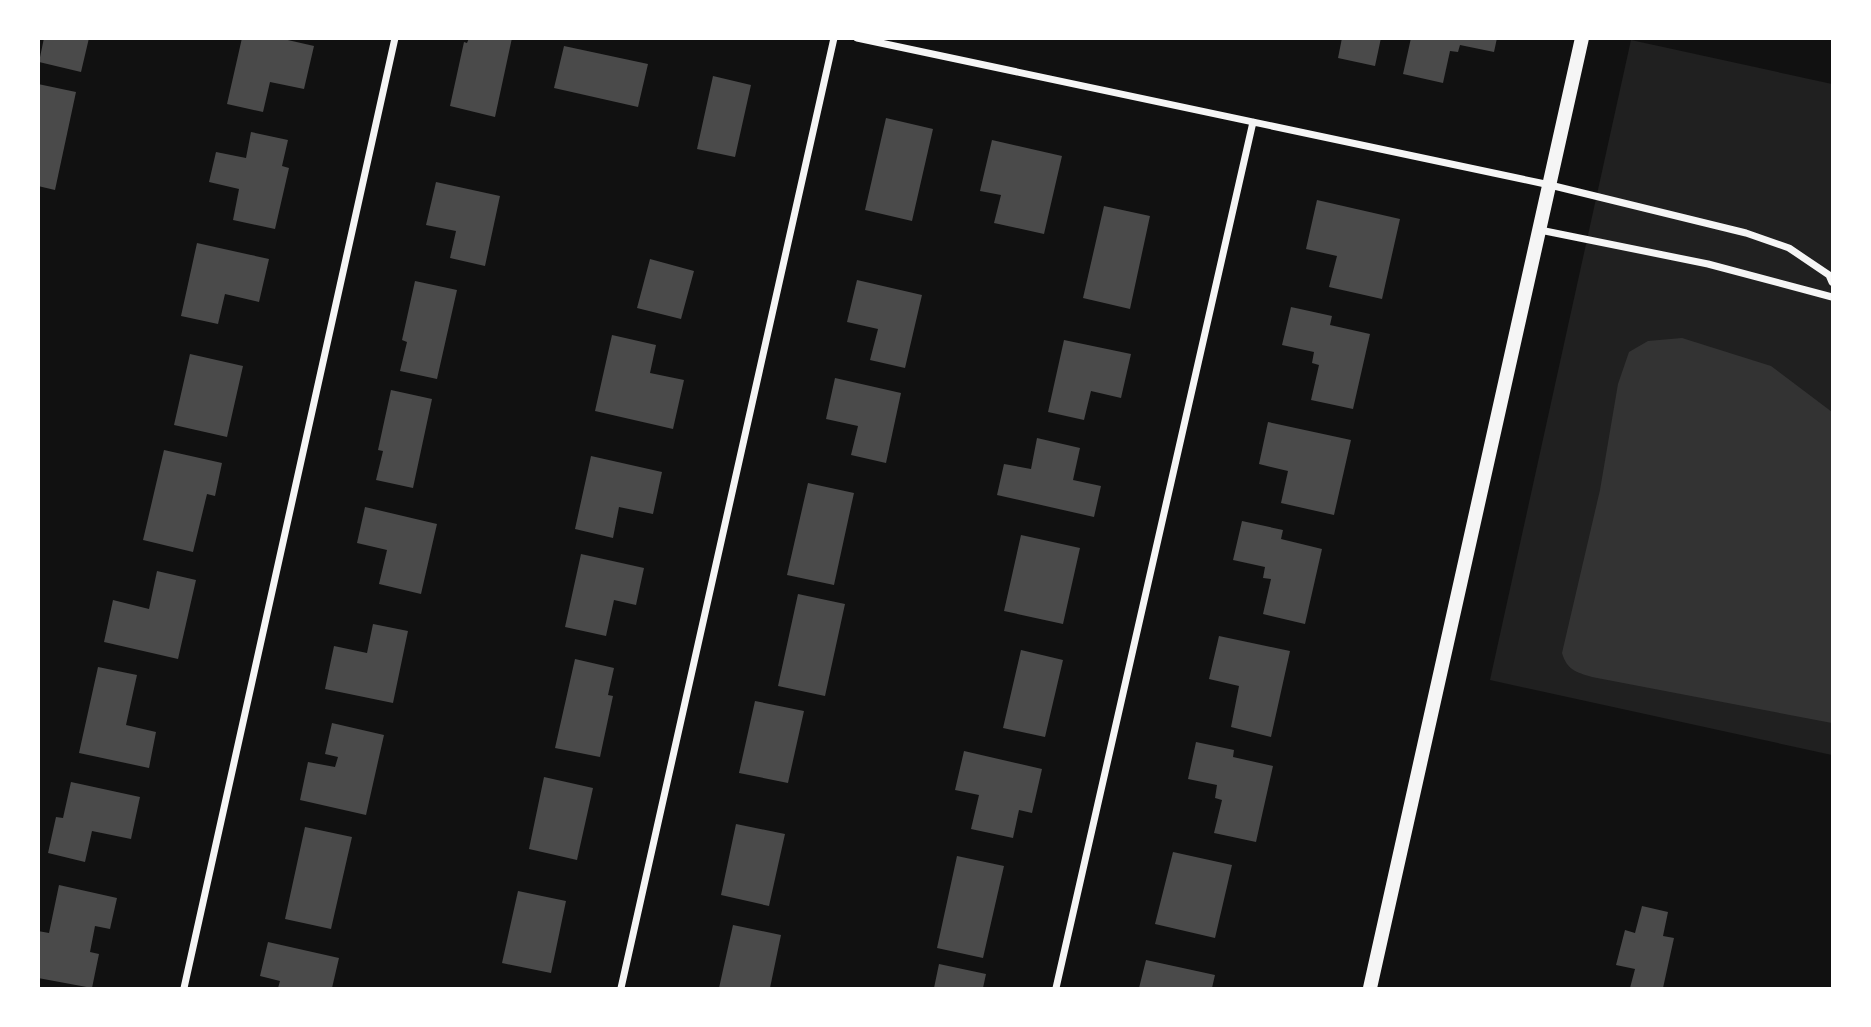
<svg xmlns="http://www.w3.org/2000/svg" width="1871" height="1027" font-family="'Roboto Condensed',sans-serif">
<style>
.green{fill:#202020}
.water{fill:#333}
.building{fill:#4a4a4a}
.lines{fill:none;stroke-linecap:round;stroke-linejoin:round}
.minor{stroke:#f5f5f5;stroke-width:7}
.secondary{stroke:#f5f5f5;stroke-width:14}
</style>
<rect width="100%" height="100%" fill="#111"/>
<!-- green -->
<path class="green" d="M1631,40l201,44v671l-342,-75z"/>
<!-- water -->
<path class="water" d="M1682,338l89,28 61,46v311l-240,-46c-16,-5 -25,-7 -30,-24l38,-163 18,-106 11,-32 19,-11z"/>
<!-- building -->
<path class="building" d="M44,38h45l-8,34 -42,-10z
M242,38h37l35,8 -10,43 -34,-7 -7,30 -36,-8z
M469,38h43l-17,79 -45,-11 14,-64 3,1z
M1342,38h39l-6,28 -37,-8z
M1411,38h86l-3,14 -34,-7 -2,7 -8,-1 -7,32 -40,-9z
M564,46l84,18 -10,43 -84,-19z
M713,76l38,9 -16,72 -38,-8z
M38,84l38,8 -21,98 -17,-4z
M886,118l47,11 -21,92 -47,-11z
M251,132l37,8 -6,26 7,2 -14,61 -42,-9 6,-31 -30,-7 7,-30 30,6z
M992,140l70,16 -18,78 -50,-11 7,-28 -21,-4z
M436,182l64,14 -15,70 -35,-8 6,-27 -30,-6z
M1317,200l83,19 -18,80 -53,-12 8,-31 -31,-7z
M1104,206l46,10 -20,93 -47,-11z
M197,243l72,16 -10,43 -34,-8 -7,30 -37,-8z
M650,259l44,12 -13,48 -44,-11z
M857,280l65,15 -17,73 -35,-8 8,-31 -31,-7z
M415,281l42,9 -20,89 -37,-8 7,-29 -5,-2z
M1291,307l41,9 -2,9 40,9 -17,75 -42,-9 8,-35 -7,-2 2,-11 -32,-7z
M612,335l44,10 -6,28 34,7 -11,49 -78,-18z
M1064,340l67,14 -10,44 -30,-7 -7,29 -36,-8z
M190,354l53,12 -16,71 -53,-12z
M835,378l66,15 -15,70 -35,-8 7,-29 -32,-7z
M391,390l41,9 -19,89 -37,-8 7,-29 -5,-1z
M1268,422l83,18 -17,75 -53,-12 7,-32 -29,-7z
M1037,438l43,10 -7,32 28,6 -7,31 -97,-22 7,-31 27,5z
M164,450l58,13 -7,33 -8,-2 -14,58 -50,-12z
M591,456l71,16 -9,42 -34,-7 -6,31 -38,-9z
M808,483l46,10 -20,92 -47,-10z
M365,507l72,17 -16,70 -42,-10 8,-34 -30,-7z
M1242,521l41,9 -2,9 41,10 -17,75 -42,-10 8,-35 -8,-1 2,-11 -32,-7z
M1021,535l59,13 -17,76 -59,-13z
M581,554l63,14 -8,37 -22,-5 -8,36 -41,-9z
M157,571l39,9 -18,79 -74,-17 9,-42 36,9z
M798,594l47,10 -20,92 -47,-10z
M373,624l35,7 -15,72 -68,-14 9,-43 33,7z
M1219,636l71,15 -19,86 -40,-10 8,-41 -30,-7z
M1021,650l42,10 -18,77 -42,-9z
M575,659l39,9 -6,27 5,1 -13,61 -45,-9z
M98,667l39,8 -11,50 30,7 -7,36 -70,-15z
M755,701l49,10 -16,72 -49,-10z
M332,723l52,12 -18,80 -66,-15 8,-38 27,5 3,-10 -13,-3z
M1196,742l38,8 -1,7 40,9 -17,76 -42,-9 8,-33 -7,-2 2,-13 -29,-6z
M964,751l78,18 -10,44 -13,-3 -6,28 -42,-9 8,-34 -24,-5z
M544,777l49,11 -16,72 -48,-11z
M71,782l69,15 -9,42 -39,-8 -7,31 -37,-9 8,-36 7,1z
M736,824l49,10 -16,72 -48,-11z
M305,827l47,10 -21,92 -46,-10z
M1173,852l59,13 -17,73 -60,-14z
M957,856l47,10 -21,92 -46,-10z
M59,885l58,13 -7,31 -15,-3 -5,26 9,2 -7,34 -54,-10v-47l11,2z
M518,891l48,10 -15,72 -49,-10z
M1642,906l26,6 -5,24 11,2 -11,50h-33l5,-19 -19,-4 9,-35 10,3z
M733,925l48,10 -11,53h-51z
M268,942l71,16 -7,30h-54l2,-7 -20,-5z
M1146,960l69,15 -3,13h-73z
M939,964l47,10 -3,14h-49z"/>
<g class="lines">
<!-- minor -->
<path class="minor" d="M857,38l693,147 196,48 43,15 40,27 3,7
M1540,230l168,34 124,33
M184,988l211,-950
M621,988l213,-950
M1056,988l197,-866"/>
<!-- secondary -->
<path class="secondary" d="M1370,988l212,-950"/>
</g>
<!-- border -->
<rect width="1871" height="1027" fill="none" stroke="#ffffff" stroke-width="80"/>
</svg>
